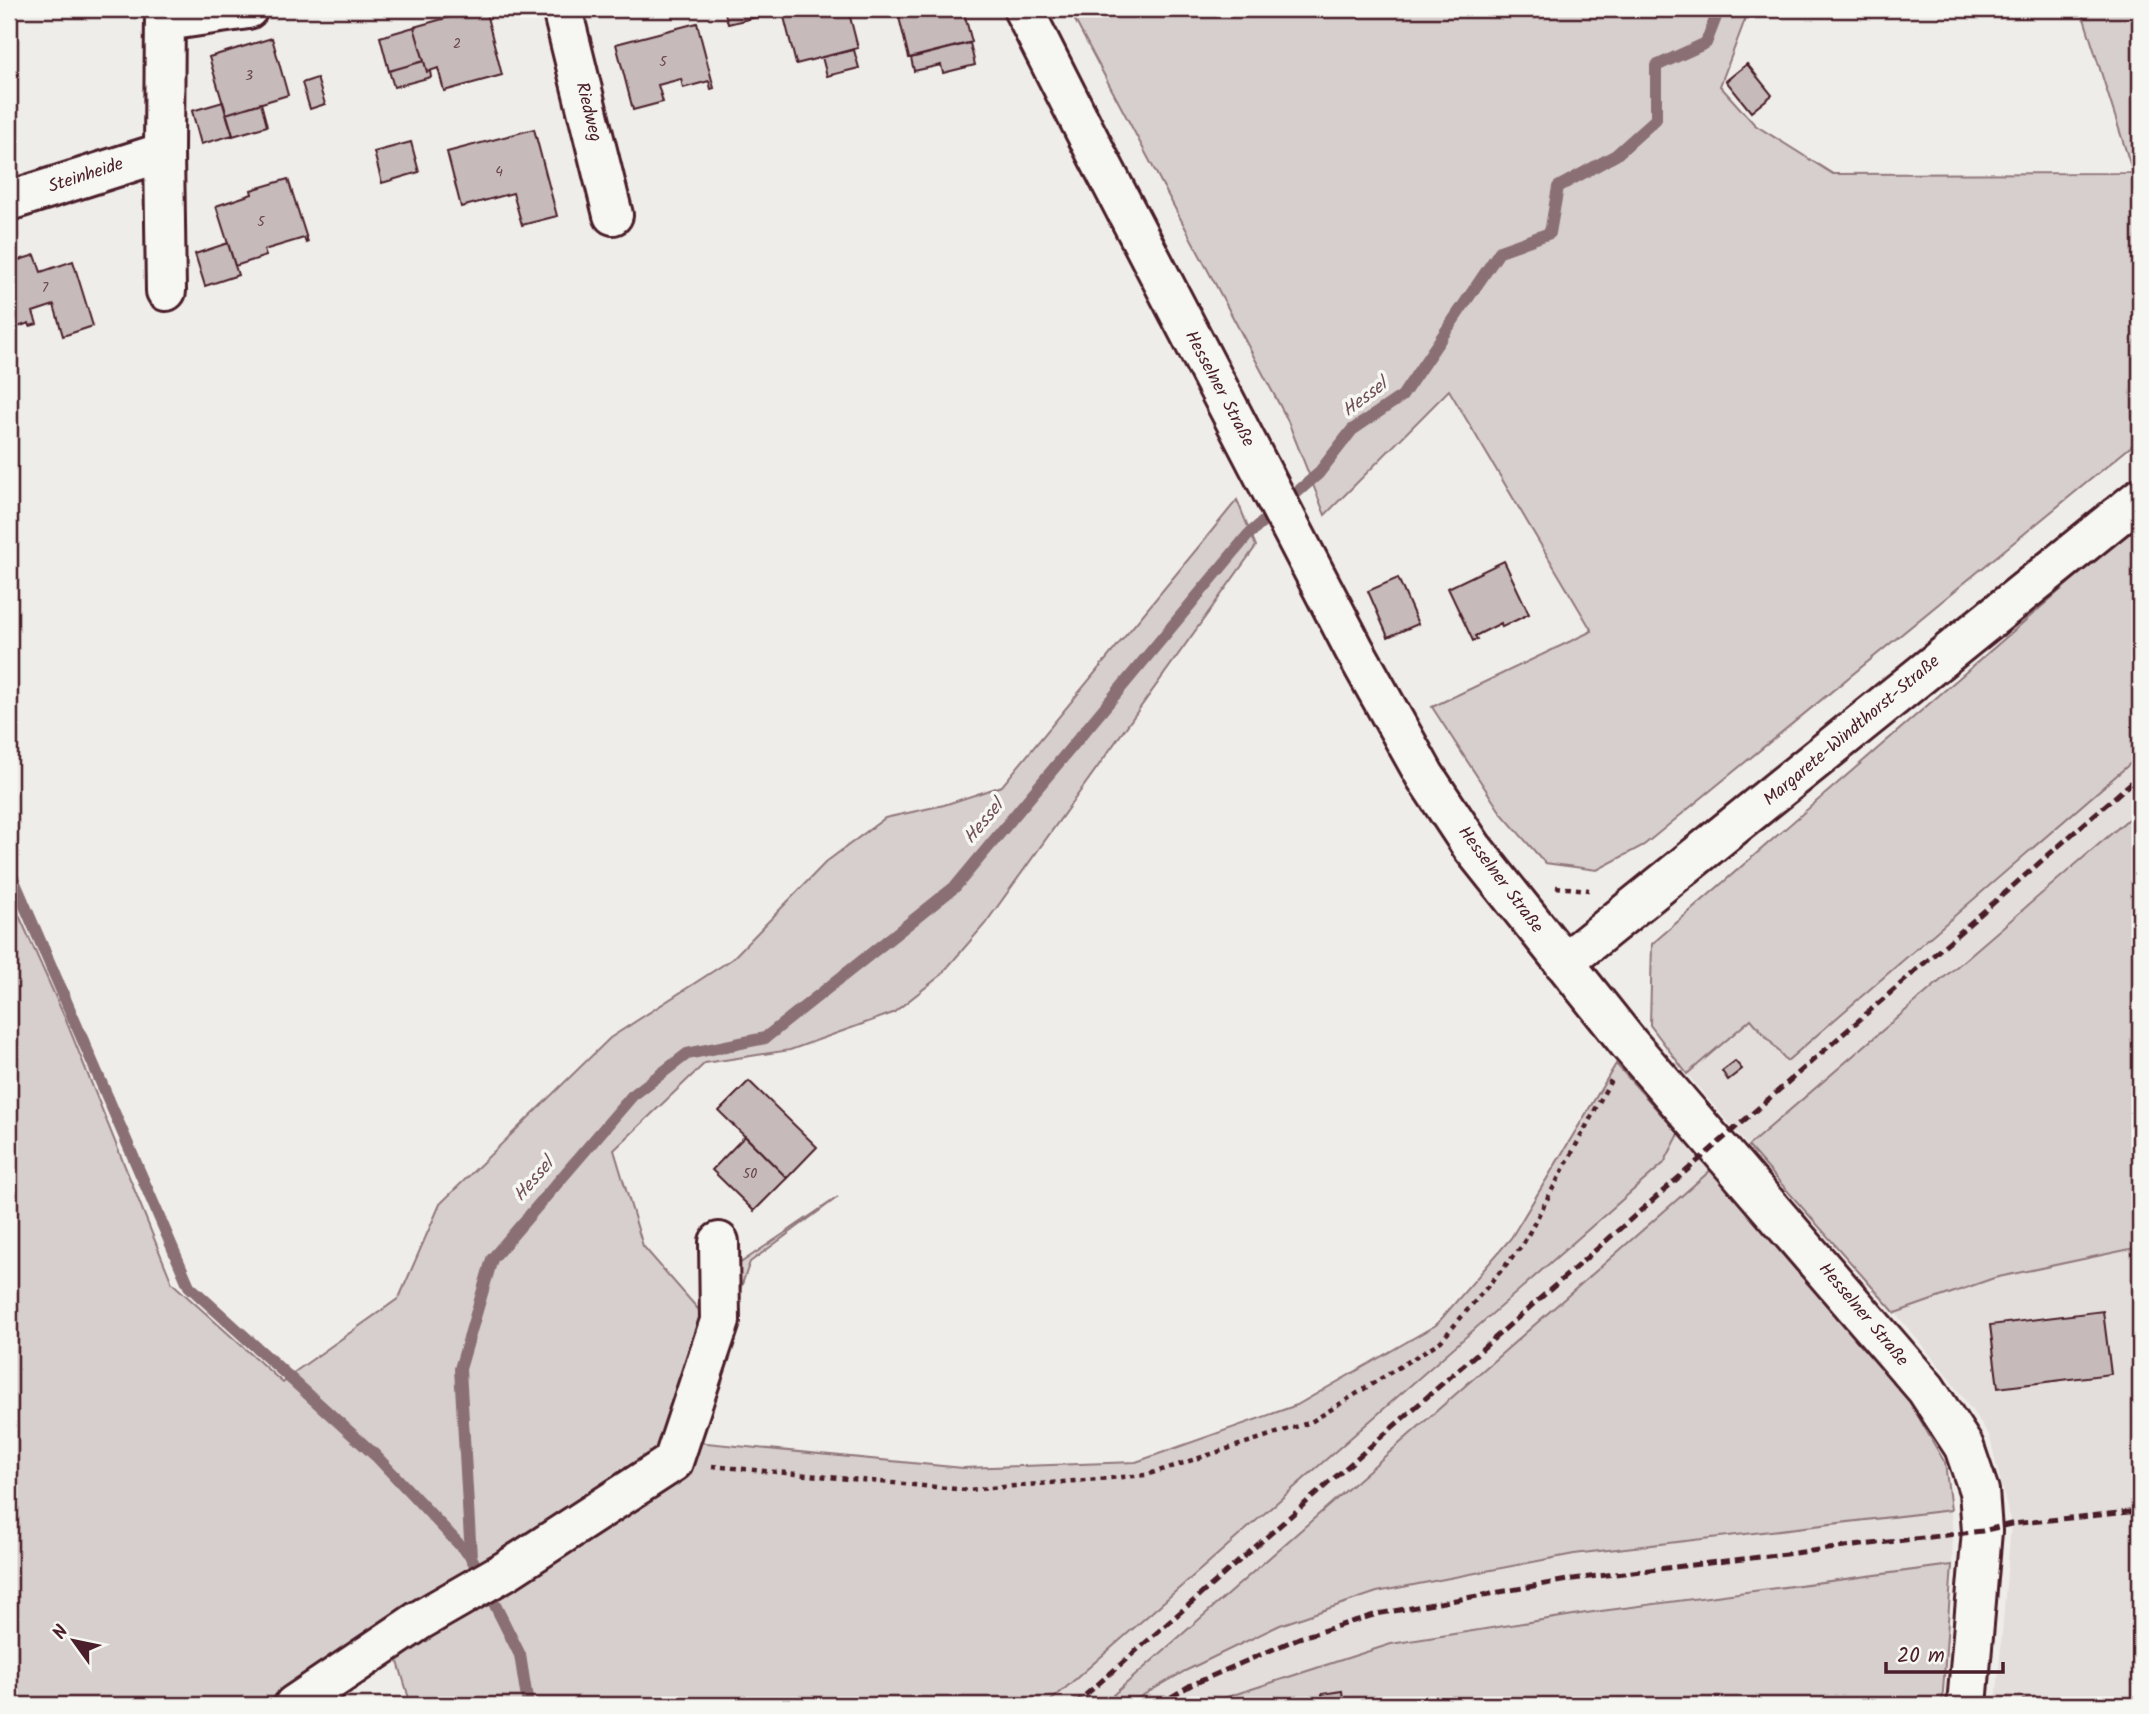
<svg xmlns="http://www.w3.org/2000/svg" width="2149" height="1714" font-family="Kalam,sans-serif">
<style>
.built{fill:#e3dedc}
.green{fill:#d7cfce;stroke:#90777c;stroke-width:2}
.lines{fill:none;stroke-linecap:round;stroke-linejoin:round}
.stream{stroke:#8a6f74;stroke-width:12}
.building{fill:#c6babb;stroke:#4a1f2b;stroke-width:2}
.minor-casing{stroke:#4a1f2b;stroke-width:44}
.path{stroke:#4a1f2b;stroke-width:4.5;stroke-dasharray:5 5;stroke-linecap:butt}
.minor{stroke:#f6f6f2;stroke-width:38}
.rail{stroke:#4a1f2b;stroke-width:5;stroke-dasharray:10 5;stroke-linecap:butt}
.labels{text-anchor:middle;dominant-baseline:central;stroke-width:7;stroke-linejoin:round;paint-order:stroke}
.number-label{font-size:14px;fill:#69464f}
.street-label{font-size:18px;fill:#4a1f2b;stroke:#f6f6f2}
.water-label{font-size:19px;font-style:italic;fill:#6f4e56;stroke:#f6f6f2}
</style>
<rect width="100%" height="100%" fill="#efedea"/>
<filter id="ink" filterUnits="userSpaceOnUse"><feTurbulence type="fractalNoise" baseFrequency=".0143" numOctaves="2"/><feDisplacementMap in="SourceGraphic" scale="14" xChannelSelector="R" yChannelSelector="G"/><feConvolveMatrix kernelMatrix="1 2 1 2 8 2 1 2 1" color-interpolation-filters="sRGB"/></filter>
<g filter="url(#ink)">
<!-- built -->
<path class="built" d="M2140,755v54l-392,337 -61,-72 64,-55 37,42z
M1679,1134l32,36 -598,524 10,11h-77l618,-542z
M2140,1247v458h-144l15,-181 -22,-89 -43,-61 -51,-61 99,-35z
M1951,1510l2,24 -1,31 -366,48 -195,31 -189,61h-76l59,-34 95,-46 97,-33 197,-38z"/>
<!-- green -->
<path class="green" d="M1069,9h680l-29,77 35,39 78,49 300,-1 -52,-164h59v430l-496,406 -47,25 -52,-7 -44,-50 -69,-106 160,-76 -143,-241 -124,125 -38,-96z
M1237,500l19,46 -271,378 -45,52 -47,37 -103,37 -85,13 -91,87 29,96 62,71 34,-53 99,-67 -88,65 -64,179 277,27 173,-6 161,-57 139,-80 75,-87 105,-174 63,70 -15,29 -618,542h-635l-24,-80 -126,80h-224l-28,-4v-808l56,125 107,265 111,100 13,-12 103,-73 41,-94 170,-166 122,-79 94,-97 59,-44 59,-13 58,-19z
M2140,525v230l-353,306 -36,-42 -64,55 -37,-49 2,-81 426,-369z
M2140,809v438l-146,31 -99,35 -147,-167z
M1711,1170l199,232 35,61 6,47 -377,44 -197,38 -97,33 -95,46 -59,34h-3l-10,-10z
M1952,1565l-10,140h-740l189,-61 195,-31z"/>
<g class="lines">
<!-- stream -->
<path class="stream" d="M9,869l180,417 187,170 95,101
M528,1705l-8,-50 -49,-98 -11,-188 32,-110 140,-163 55,-42 78,-16 191,-152 292,-351 70,-61 34,-44 50,-34 98,-145 50,-18 8,-46 58,-32 40,-36v-53l50,-23 13,-34"/>
</g>
<!-- building -->
<path class="building" d="M478,9h7l17,66 -58,16 -6,-23 -11,4 -13,-45z
M724,9h40l1,6 -37,9z
M782,9h66l10,39 -62,16z
M897,9h66l9,33 -63,16z
M697,23l17,65 -3,1 -2,-8 -26,7 -2,-9 -23,6 5,17 -30,8 -17,-66z
M414,27l10,34 -35,10 -9,-34z
M272,38l16,57 -62,19 -17,-57z
M970,43l5,22 -32,8 -2,-8 -27,6 -3,-13z
M854,50l5,18 -32,8 -5,-19z
M424,61l3,11 3,-1 1,6 -37,10 -5,-16z
M1747,64l25,31 -21,17 -25,-31z
M317,78l8,26 -15,5 -8,-26z
M223,102l10,33 -32,9 -9,-33z
M261,103l6,23 -34,10 -7,-22z
M534,129l23,87 -35,9 -9,-32 -52,14 -14,-55z
M411,142l8,30 -37,11 -8,-31z
M288,179l20,63 -2,1 -2,-5 -40,12 2,6 -31,10 -19,-60 36,-12 -1,-4z
M228,243l10,32 -33,11 -10,-32z
M35,255l6,17 32,-11 20,65 -30,10 -9,-31 -21,7 4,12 -7,2 -1,-3 -20,7v-67z
M1504,561l25,53 -27,13 -1,-4 -26,13 2,3 -4,2 -25,-53z
M1398,578l20,46 -30,13 -20,-46z
M1735,1061l7,8 -14,11 -6,-9z
M749,1081l68,66 -30,31 -68,-67z
M745,1136l42,42 -33,33 -42,-41z
M2103,1311l8,63 -113,14 -8,-63z
M2140,1419v50l-6,-49z
M1342,1691l2,14h-21l-1,-11z
M2023,1700l60,5h-61z"/>
<g class="lines">
<defs>
<path id="minor" d="M562,9l51,206
M1023,9l74,146 257,494 71,127 47,71 158,198 296,344 38,58 15,44 3,40 -15,174
M166,21l82,-12
M164,152l2,139
M9,201l155,-49 1,-143
M1564,963c193,-154 383,-311 576,-465
M294,1705l126,-85 87,-50 166,-108 47,-141 -1,-79"/>
</defs>
<!-- minor casing -->
<use href="#minor" class="minor-casing"/>
<!-- path -->
<path class="path" d="M1556,887l33,3
M712,1466l255,24 179,-15 165,-53 130,-81 81,-95 89,-166"/>
<!-- minor -->
<use href="#minor" class="minor"/>
<!-- rail -->
<path class="rail" d="M1074,1705l1066,-930
M1158,1705l33,-20 108,-47 78,-24 196,-35 409,-48 29,-7 129,-13"/>
</g>
</g>
<g class="labels">
<!-- number labels -->
<g class="number-label">
<text x="457" y="44">2</text>
<text x="663" y="62">5</text>
<text x="249" y="76">3</text>
<text x="499" y="172">4</text>
<text x="261" y="222">5</text>
<text x="45" y="288">7</text>
<text x="750" y="1174">50</text>
</g>
<!-- street labels -->
<g class="street-label">
<text transform="translate(588 112) rotate(76)">Riedweg</text>
<text transform="translate(86 176) rotate(-18)">Steinheide</text>
<text transform="translate(1219 389) rotate(62)">Hesselner Straße</text>
<text transform="translate(1852 731) rotate(-40)">Margarete-Windthorst-Straße</text>
<text transform="translate(1500 880) rotate(53)">Hesselner Straße</text>
<text transform="translate(1863 1315) rotate(50)">Hesselner Straße</text>
</g>
<!-- water labels -->
<g class="water-label">
<text transform="translate(1365 398) rotate(-37)">Hessel</text>
<text transform="translate(984 822) rotate(-50)">Hessel</text>
<text transform="translate(534 1180) rotate(-49)">Hessel</text>
</g>
</g>
<!-- margin -->
<rect width="2149" height="1714" fill="none" stroke="#f6f6f2" stroke-width="35"/>
<rect x="18" y="18" width="2114" height="1679" fill="none" stroke="#4a1f2b" stroke-width="2.5" filter="url(#ink)"/>
<!-- north arrow -->
<g transform="translate(74 1641) rotate(303)" stroke="#f6f6f2" stroke-width="5" paint-order="stroke">
<path d="M0-5L12 26L0 18L-12 26Z" fill="#4a1f2b"/>
<text y="-10" font-size="19" font-weight="bold" text-anchor="middle" fill="#4a1f2b">N</text>
</g>
<!-- scale -->
<path d="M1886 1662v10h117v-10" fill="none" stroke="#4a1f2b" stroke-width="3.5"/>
<text x="1897" y="1662" font-size="21" fill="#4a1f2b" stroke="#f6f6f2" stroke-width="5" paint-order="stroke">20 m</text>
</svg>
